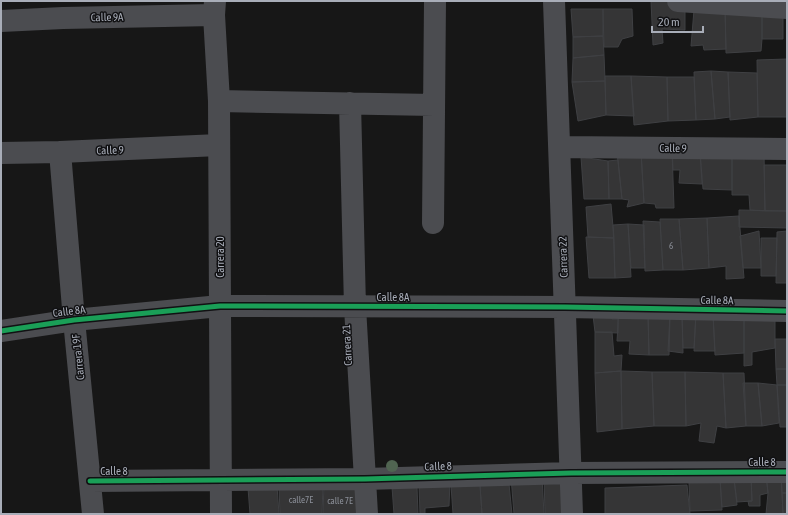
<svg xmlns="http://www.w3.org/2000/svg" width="788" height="515" font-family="'Asap Condensed',sans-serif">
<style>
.building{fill:#353536;stroke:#3f4043}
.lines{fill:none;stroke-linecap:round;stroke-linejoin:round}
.minor{stroke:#4b4c50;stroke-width:22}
.cycleway-casing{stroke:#111113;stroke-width:8}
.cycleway{stroke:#1a9f57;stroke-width:5}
.tree{fill:#506451}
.labels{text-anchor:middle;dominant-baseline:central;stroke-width:3;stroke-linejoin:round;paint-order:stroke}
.number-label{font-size:9px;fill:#8b8f98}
.street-label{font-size:11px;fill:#a8adb8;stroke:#111113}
</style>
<rect width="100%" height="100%" fill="#171717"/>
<!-- building -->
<path class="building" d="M651,1h34v29l-23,-1 1,14 -10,2z
M725,1l37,1v37l-1,12 -35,2z
M762,2l21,1v36h-21z
M571,9h32v27l-30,1z
M603,9h29l1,27 -11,3 -4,8h-14z
M694,10l31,1 1,38 -22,1 -1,-5 -12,1z
M603,36l1,19 -31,3v-21z
M604,55l1,26 -33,1 1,-24z
M787,59v58h-29l-1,-57z
M711,71l17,1 2,45 -15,2z
M711,71l4,48 -19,1 -2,-48z
M728,72l29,1 1,44 -28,3z
M605,76h26l3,40 -28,-1z
M631,76l36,1 1,44 -34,4z
M667,77h27l2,43 -28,1z
M605,81l1,34 -28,6 -6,-39z
M672,146l28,6 2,32 -23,-1 1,-13h-7z
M672,150l2,58h-18l-1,-4 -11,-1 -3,-52z
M641,151l3,52 -17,4 2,-7 -7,-1 -5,-47z
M700,152l32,3v35l-29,-1z
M764,153l1,58 -15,-1 -1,-15h-17v-40z
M581,157l27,4 1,38h-25z
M618,160l4,39h-13l-1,-38z
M764,165h23v46h-22z
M611,204l3,34 -26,-1 -2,-30z
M739,210l48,1v17l-48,-1z
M739,216l5,62 -18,1v-13l-17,2 -2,-50z
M707,218l2,50 -26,2 -4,-51z
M660,219h19l4,51h-20z
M643,221l17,1 3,48 -18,1z
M628,224l16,1 1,43h-14z
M628,224l3,53 -16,1 -2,-53z
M759,231l2,37h-18l-3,-32z
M787,231v52h-11l1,-51z
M586,237l28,1 1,40h-26z
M761,238h16l-1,38h-15z
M612,306v13h6v14l-23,-1 -3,-25z
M619,309l29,5 1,41 -20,-1 1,-13h-13z
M696,313l17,1 2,37h-21z
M696,313l-2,35h-11l-1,-33z
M648,314l22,1 -1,40h-20z
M713,314l31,1v38l-29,2z
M670,315h12l1,38 -15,-2z
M744,315l31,1v32l-23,4v13l-8,1z
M595,332h17l2,24 8,-1 -1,16 -26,2z
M775,339h12v30h-11z
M776,369h11v16h-10z
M621,371l31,1 2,54 -32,3z
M621,371l1,58 -25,3 -2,-59z
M652,372h33l1,54h-32z
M685,372l38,1 3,55 -9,-2 -3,17 -15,-2 2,-18 -15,3z
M723,373h21l2,53 -20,2z
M743,383h15l4,43h-16z
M758,383l19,2 2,38 -17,3z
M777,385h10v42h-7z
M781,472l2,42h-17l2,-21 -2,-19z
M781,472l6,1v20h-5z
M766,474l2,19 -8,2v11h-11l-1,-5h4l-1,-25z
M544,475l24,1 1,38h-24z
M751,476l1,25 -15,1 -3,-23z
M511,477h31l2,37h-30z
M720,479l2,31 -32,1 -1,-29z
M720,479h14l3,26 -15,2z
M450,482l-1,24 -24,2v6h-5l-1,-30z
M323,484l-1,30h-42l-1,-29z
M324,484l31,4 3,26h-35z
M509,484l3,30h-30l-2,-29z
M451,485h29l2,29h-29z
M687,485l3,29h-85v-26z
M277,486l2,28h-29l-2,-26z
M392,487h25l1,27h-24z
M782,493h5v21h-4z"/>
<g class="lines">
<!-- minor -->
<path class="minor" d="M215,1l-1,14 5,86 2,413
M554,1l18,513
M678,1l109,7
M1,21l62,-3 151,-3
M219,101l215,4
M350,103l5,204 12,207
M560,147l227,2
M60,152l14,168 19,194
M1,153l59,-1 159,-7
M433,223l2,-222
M1,331l73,-11 146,-14 345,1 222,4
M90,481l275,-2 206,-6 216,-1"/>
<defs>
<path id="cycleway" d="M1,331l73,-11 146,-14 345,1 222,4
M90,481l275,-2 206,-6 216,-1"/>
</defs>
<!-- cycleway casing -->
<use href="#cycleway" class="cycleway-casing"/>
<!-- cycleway -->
<use href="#cycleway" class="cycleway"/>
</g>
<!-- trees -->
<circle class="tree" cx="392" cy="466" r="6"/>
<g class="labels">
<!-- number labels -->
<g class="number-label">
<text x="671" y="246">6</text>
<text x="301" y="500">calle7E</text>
<text x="340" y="501">calle 7E</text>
</g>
<!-- street labels -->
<g class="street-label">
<text transform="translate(107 17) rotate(-1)">Calle 9A</text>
<text transform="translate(673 148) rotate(1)">Calle 9</text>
<text transform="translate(110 150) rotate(-2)">Calle 9</text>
<text transform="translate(220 257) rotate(-90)">Carrera 20</text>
<text transform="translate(563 257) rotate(-92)">Carrera 22</text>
<text x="393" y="297">Calle 8A</text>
<text transform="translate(717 300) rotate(1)">Calle 8A</text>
<text transform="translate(69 311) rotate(-7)">Calle 8A</text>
<text transform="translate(347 345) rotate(-93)">Carrera 21</text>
<text transform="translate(78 357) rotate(-96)">Carrera 19F</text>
<text x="762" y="462">Calle 8</text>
<text transform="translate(438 466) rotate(-2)">Calle 8</text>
<text x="114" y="471">Calle 8</text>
</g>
</g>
<!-- border -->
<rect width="788" height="515" fill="none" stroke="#a8adb8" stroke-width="4"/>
<!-- scale -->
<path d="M652 26v6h51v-6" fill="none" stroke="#a8adb8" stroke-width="2"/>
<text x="658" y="26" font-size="12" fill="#a8adb8" stroke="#111113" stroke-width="3" paint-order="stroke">20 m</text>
</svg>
